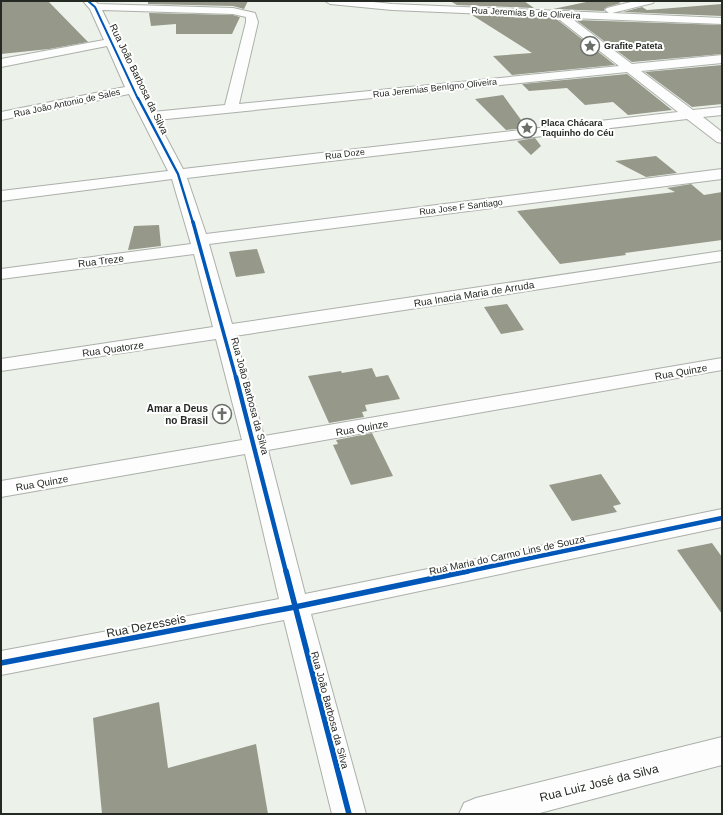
<svg xmlns="http://www.w3.org/2000/svg" width="723" height="815" font-family="Arial,sans-serif">
<style>
.building{fill:#969889}
.lines{fill:none;stroke-linecap:round;stroke-linejoin:round}
.minor-casing{stroke:#abb0aa;stroke-width:2}
.minor{fill:#fcfdfc;fill-rule:evenodd}
.cycleway-far4-casing{stroke:#fff;stroke-width:3.5}
.cycleway-far3-casing{stroke:#fff;stroke-width:4}
.cycleway-far2-casing{stroke:#fff;stroke-width:5.5}
.cycleway-far1-casing{stroke:#fff;stroke-width:7}
.cycleway-casing{stroke:#fff;stroke-width:8}
.cycleway-far4{stroke:#0057b8;stroke-width:2}
.cycleway-far3{stroke:#0057b8;stroke-width:2.5}
.cycleway-far2{stroke:#0057b8;stroke-width:3.5}
.cycleway-far1{stroke:#0057b8;stroke-width:4.5}
.cycleway{stroke:#0057b8;stroke-width:5.5}
.labels{text-anchor:middle;dominant-baseline:central;stroke-width:4;stroke-linejoin:round;paint-order:stroke}
.far-street-label{font-size:9px;fill:#252924;stroke:#fff}
.far-poi-label{font-size:9px;font-weight:bold;fill:#252924;stroke:#fff;text-anchor:start}
.street-label{font-size:10px;fill:#252924;stroke:#fff}
.poi-label{font-size:10px;font-weight:bold;fill:#252924;stroke:#fff;text-anchor:end}
.near-street-label{font-size:12px;fill:#252924;stroke:#fff}
</style>
<rect width="100%" height="100%" fill="#ecf2ea"/>
<!-- building -->
<path class="building" d="M1,1h47l40,41 -39,7 -48,5z
M148,1h100l-4,8 -11,-3 -85,-2z
M450,1h74l10,7 -77,-3z
M591,1h25l5,2 -14,4 -3,2v2l-51,-2z
M722,4v12l-99,-4 19,-5 5,3z
M149,13l84,2 7,2 -8,17h-56v-10l-25,2z
M472,15l83,3 60,47 -103,10 -19,-19 39,-3z
M576,20l146,5v29l-90,8z
M722,65v39l-30,3 -47,-35z
M627,74l45,36 -44,5 -15,-13 -28,3 -18,-17 -38,3 -7,-7z
M503,95l24,33 -21,2 -31,-31z
M535,138l6,8 -10,9 -14,-14z
M656,156l21,17 -31,4 -31,-16z
M691,184l13,11 18,-3v48l-97,13 1,2 -66,9 -43,-53 158,-19 -8,-4z
M159,225l2,21 -33,4 6,-24z
M257,249l8,24 -29,4 -7,-25z
M507,304l17,26 -23,4 -17,-27z
M372,368l4,9 12,-2 12,24 -35,6 2,6 -5,1 2,5 -35,6 -21,-47 33,-5 1,2z
M372,433l21,43 -42,9 -18,-40 5,-1 -2,-4z
M601,474l20,30 -8,2 4,6 -45,9 -23,-36z
M712,543l10,14v57l-45,-64z
M159,702l9,66 88,-24 12,70h-166l-9,-96z"/>
<g class="lines">
<defs>
<path id="minor" d="M83,1h12l3,3 135,4 22,5 3,9 -19,82 380,-38 -63,-49 -164,-7 -62,-6 -5,-3h39l28,3 217,9 -4,-3 2,-2 28,-7h19l-1,2 -41,10 110,5v6l-151,-6 61,46 90,-9v8l-81,8 52,39 29,-3v8l-19,2 19,15v11l-5,-1 -30,-23 -500,59 19,56 516,-65v10l-513,65 23,80 490,-73v10l-487,75 29,100 458,-78v12l-454,80 37,144 417,-85v18l-411,87 55,200h-34l-48,-194 -283,55v-24l278,-52 -34,-145 -244,43v-16l241,-41 -26,-101 -215,32v-12l212,-32 -19,-73 -193,25v-10l190,-25 -19,-65 -171,22v-10l167,-20 -39,-77 -128,26v-8l124,-25 -18,-41 -106,21v-8l103,-19 -14,-31zM102,10l131,4 13,3v5l-21,83 -73,7zM627,72l51,40 -495,57 -26,-49z
M722,737v28l-186,49h-77l5,-11 12,-5z"/>
</defs>
<!-- minor casing -->
<use href="#minor" class="minor-casing"/>
<!-- minor -->
<use href="#minor" class="minor"/>
<defs>
<path id="cycleway-far4" d="M88,1l7,6 43,92"/>
<path id="cycleway-far3" d="M138,98l40,76 15,49"/>
<path id="cycleway-far2" d="M193,222l43,156"/>
<path id="cycleway-far1" d="M236,377l50,195
M464,572l258,-54"/>
<path id="cycleway" d="M286,571l63,243
M1,663l294,-56 173,-36"/>
</defs>
<!-- cycleway-far4 casing -->
<use href="#cycleway-far4" class="cycleway-far4-casing"/>
<!-- cycleway-far3 casing -->
<use href="#cycleway-far3" class="cycleway-far3-casing"/>
<!-- cycleway-far2 casing -->
<use href="#cycleway-far2" class="cycleway-far2-casing"/>
<!-- cycleway-far1 casing -->
<use href="#cycleway-far1" class="cycleway-far1-casing"/>
<!-- cycleway casing -->
<use href="#cycleway" class="cycleway-casing"/>
<!-- cycleway-far4 -->
<use href="#cycleway-far4" class="cycleway-far4"/>
<!-- cycleway-far3 -->
<use href="#cycleway-far3" class="cycleway-far3"/>
<!-- cycleway-far2 -->
<use href="#cycleway-far2" class="cycleway-far2"/>
<!-- cycleway-far1 -->
<use href="#cycleway-far1" class="cycleway-far1"/>
<!-- cycleway -->
<use href="#cycleway" class="cycleway"/>
</g>
<!-- icons -->
<defs>
<symbol id="sight-ring" viewBox="-11 -11 22 22"><circle r="9.5" fill="#fff" stroke="#6b6f69" stroke-width="1.5"/><path d="M0-6L1.8-2.2L6-1.7L2.9 1.2L3.7 5.4L0 3.3L-3.7 5.4L-2.9 1.2L-6-1.7L-1.8-2.2Z" fill="#6b6f69"/></symbol>
<symbol id="church-ring" viewBox="-11 -11 22 22"><circle r="9.5" fill="#fff" stroke="#6b6f69" stroke-width="1.5"/><path d="M-1.2-6h2.4v3.5h3.3v2.4h-3.3V6h-2.4V-.1h-3.3v-2.4h3.3Z" fill="#6b6f69"/></symbol>
</defs>
<g fill-rule="evenodd">
<use href="#sight-ring" x="579" y="35" width="22" height="22"/>
<use href="#sight-ring" x="516" y="117" width="22" height="22"/>
<use href="#church-ring" x="211" y="403" width="22" height="22"/>
</g>
<g class="labels">
<!-- far-street labels -->
<g class="far-street-label">
<text transform="translate(526 13) rotate(3)">Rua Jeremias B de Oliveira</text>
<text transform="translate(435 88) rotate(-6)">Rua Jeremias Benígno Oliveira</text>
<text transform="translate(67 103) rotate(-12)">Rua João Antonio de Sales</text>
<text transform="translate(345 154) rotate(-7)">Rua Doze</text>
<text transform="translate(461 207) rotate(-7)">Rua Jose F Santiago</text>
</g>
<!-- far-poi labels -->
<g class="far-poi-label">
<text x="604" y="46">Grafite Pateta</text>
<text x="541" y="123">Placa Chácara<tspan x="541" dy="10">Taquinho do Céu</tspan></text>
</g>
<!-- street labels -->
<g class="street-label">
<text transform="translate(139 79) rotate(64)">Rua João Barbosa da Silva</text>
<text transform="translate(101 261) rotate(-7)">Rua Treze</text>
<text transform="translate(474 294) rotate(-9)">Rua Inacia Maria de Arruda</text>
<text transform="translate(113 349) rotate(-8)">Rua Quatorze</text>
<text transform="translate(681 372) rotate(-10)">Rua Quinze</text>
<text transform="translate(250 396) rotate(75)">Rua João Barbosa da Silva</text>
<text transform="translate(362 428) rotate(-10)">Rua Quinze</text>
<text transform="translate(42 483) rotate(-10)">Rua Quinze</text>
<text transform="translate(507 555) rotate(-12)">Rua Maria do Carmo Lins de Souza</text>
<text transform="translate(330 710) rotate(75)">Rua João Barbosa da Silva</text>
</g>
<!-- poi labels -->
<g class="poi-label">
<text x="208" y="408">Amar a Deus<tspan x="208" dy="12">no Brasil</tspan></text>
</g>
<!-- near-street labels -->
<g class="near-street-label">
<text transform="translate(146 626) rotate(-11)">Rua Dezesseis</text>
<text transform="translate(599 783) rotate(-14)">Rua Luiz José da Silva</text>
</g>
</g>
<!-- border -->
<rect width="723" height="815" fill="none" stroke="#252924" stroke-width="4"/>
</svg>
